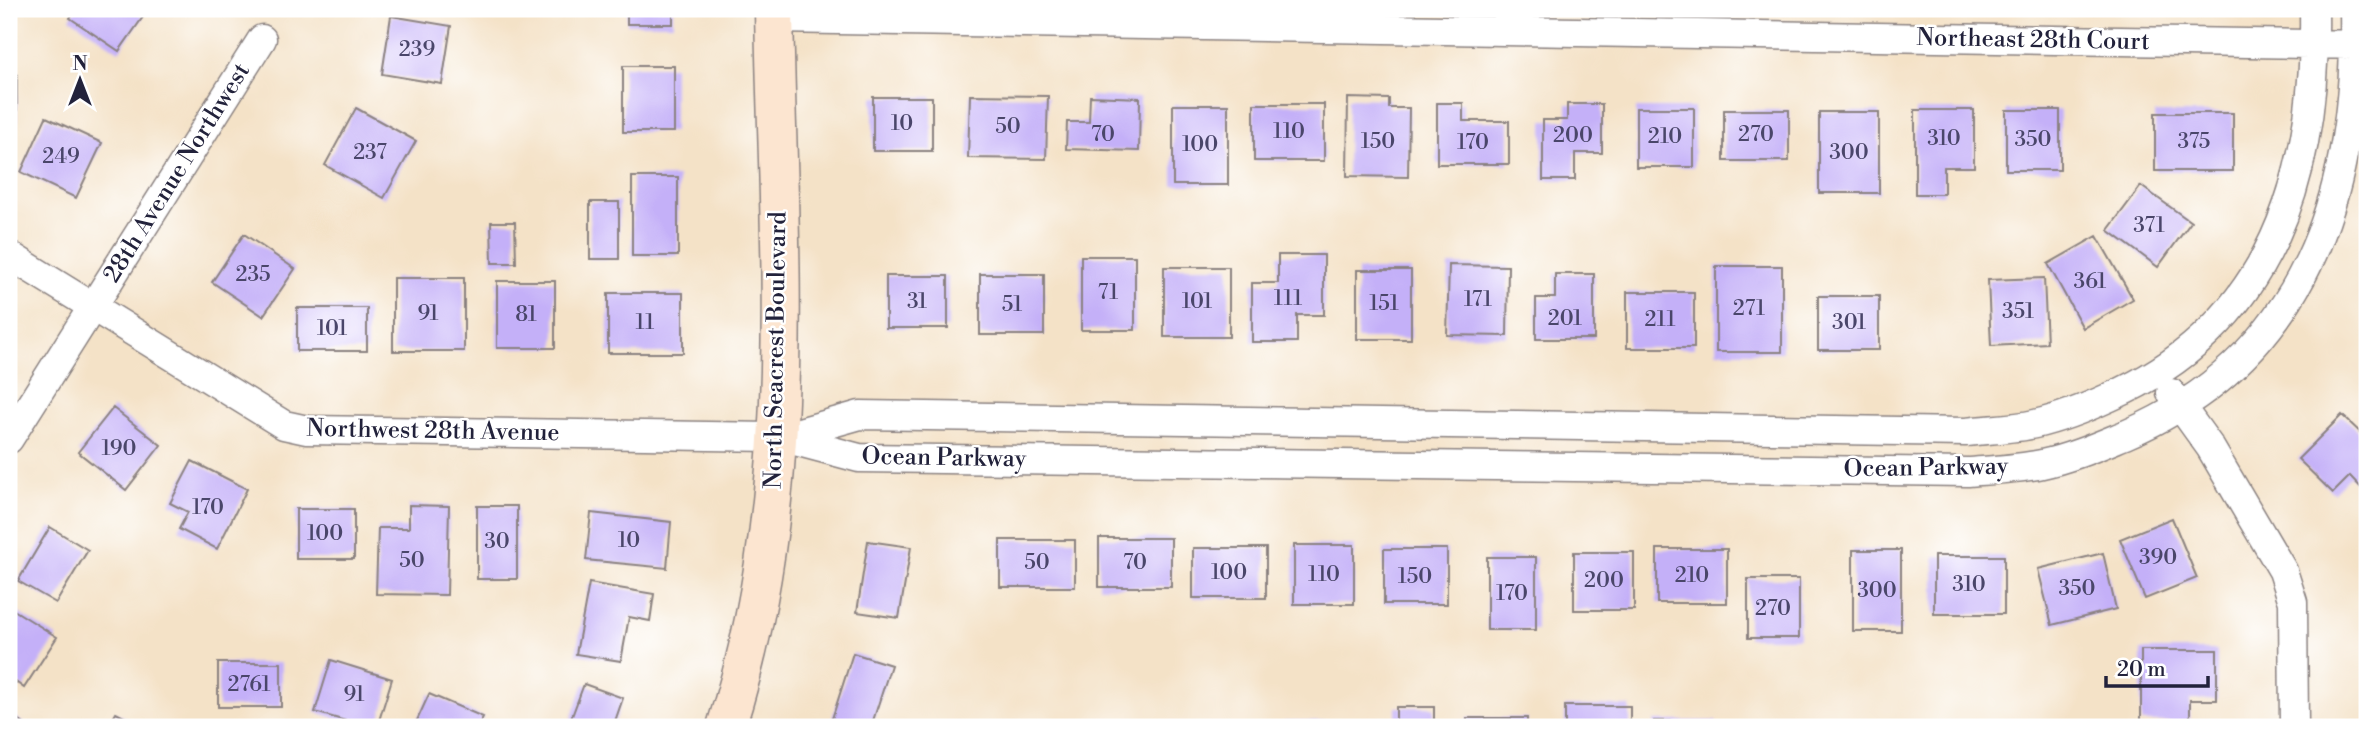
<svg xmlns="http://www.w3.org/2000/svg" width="2376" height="736" font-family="'Libre Bodoni',serif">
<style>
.building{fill:#c4b0f8}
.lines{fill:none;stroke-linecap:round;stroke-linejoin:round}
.street-casing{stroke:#8b8281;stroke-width:31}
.secondary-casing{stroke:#8b8281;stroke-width:41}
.street{stroke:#fff;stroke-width:28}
.secondary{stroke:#fce5d0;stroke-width:38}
.labels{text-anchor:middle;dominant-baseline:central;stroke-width:5;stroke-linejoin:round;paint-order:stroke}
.number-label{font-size:21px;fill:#4a466a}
.street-label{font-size:24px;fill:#22223b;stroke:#fff}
</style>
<rect width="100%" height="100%" fill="#fff"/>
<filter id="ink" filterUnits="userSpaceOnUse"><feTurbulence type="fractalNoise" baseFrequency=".0143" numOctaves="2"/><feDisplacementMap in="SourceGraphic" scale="14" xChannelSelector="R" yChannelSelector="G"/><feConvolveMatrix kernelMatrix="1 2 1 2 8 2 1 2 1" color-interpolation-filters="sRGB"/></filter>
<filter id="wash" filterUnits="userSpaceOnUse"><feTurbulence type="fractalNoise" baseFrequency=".00686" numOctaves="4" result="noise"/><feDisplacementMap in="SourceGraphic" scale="28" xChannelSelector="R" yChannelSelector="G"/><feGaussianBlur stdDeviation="1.57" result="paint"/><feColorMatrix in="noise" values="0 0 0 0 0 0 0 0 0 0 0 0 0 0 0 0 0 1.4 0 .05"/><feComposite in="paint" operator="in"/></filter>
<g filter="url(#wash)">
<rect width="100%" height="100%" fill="#f4e2c7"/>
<g id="blocks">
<!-- building -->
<path class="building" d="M76,9h56l11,8 -24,34 -49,-33z
M627,9h46v15h-46z
M391,16l60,10 -9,58 -60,-10z
M623,66h51v66h-51z
M9,74h8v61h-8z
M970,95l78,1 -2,63 -78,-1z
M1090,96l50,2 -1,53 -73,-2 1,-27h22z
M873,97h59v54h-59z
M1348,98l41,1v9h20l-1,69 -61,-1z
M1437,103h26v18h46v43h-72z
M1254,104h70v57h-70z
M1567,104h35v49h-27v27h-32v-60h24z
M1173,105h55v80h-55z
M356,108l60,33 -32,57 -59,-33z
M1636,108h58v59h-58z
M1724,110h65v51h-65z
M1915,110h59v57h-30v27h-29z
M2006,110h54v60h-54z
M1819,112h60v81h-60z
M2155,113h78v58h-78z
M46,117l56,26 -26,55 -55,-26z
M632,177h46v79h-46z
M2141,186l50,36 -33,45 -50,-37z
M590,202h29v57h-29z
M491,222h24l1,41h-24z
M244,234l51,35 -32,47 -51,-34z
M2097,236l36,63 -50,29 -35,-64z
M1278,255h46v60h-27v27h-45v-59h26z
M1081,256h54v74h-54z
M1449,265l59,1 -1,70 -60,-1z
M1716,266h66v86h-66z
M1164,267h65v70h-65z
M1357,270h54v69h-54z
M980,274h64v61h-64z
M1555,274h39v65h-58v-41h19z
M886,276h62v52h-62z
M393,278h71v73h-71z
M2044,278l3,65 -56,3 -3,-66z
M497,281h58v67h-58z
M1627,292h67v56h-67z
M608,293h75v60h-75z
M1818,296h61v54h-61z
M297,308h70v43h-70z
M113,408l48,37 -35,45 -48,-38z
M2342,415l25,24v55l-17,-18 -17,17 -35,-34z
M192,461l55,28 -30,60 -38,-20 9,-17 -18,-9z
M409,505l40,1 -2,89 -71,-1 2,-66h31z
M477,506h40v73h-40z
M296,509h58v50h-58z
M591,513l80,9 -4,46 -81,-8z
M2172,518l25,60 -52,21 -25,-60z
M50,527l38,23 -32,53 -38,-22z
M1099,538h72v49h-72z
M1000,540h75v47h-75z
M868,541l43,6 -12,71 -42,-6z
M1294,545h60v59h-60z
M1193,548h73v50h-73z
M1384,549h63v55h-63z
M1657,549h70v54h-70z
M1853,550h48v81h-48z
M1574,552h60v58h-60z
M2103,553l13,56 -64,16 -14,-56z
M1934,556h70v58h-70z
M1487,557h49v73h-49z
M1748,579h51v59h-51z
M589,583l65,11 -4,27 -21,-4 -8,44 -45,-7z
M9,607l48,30 -33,51 -15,-11z
M2141,650h76v50h-27v22h-49z
M853,653l38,12 -20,62 -41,-2z
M331,660l61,19 -15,48h-11l-51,-15z
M218,663h63v44h-63z
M584,684l39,14 -10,29h-45z
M429,694l54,23 -5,10h-64z
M1565,706h65v21h-65z
M1396,707h38v20h-38z
M9,712l16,13 -2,2h-14z
M116,713l27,14h-35z
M1467,718h60v9h-60z
M1284,721h43v6h-43z
M1654,721h62v6h-62z"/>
</g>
</g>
<g filter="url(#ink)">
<use href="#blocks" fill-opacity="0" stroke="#8b8281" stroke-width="2"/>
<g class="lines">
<defs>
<path id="street" d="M774,19l1593,26
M9,255l275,170 23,5 473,7 79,21 1109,14c25,-2 50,-3 74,-8 29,-6 58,-19 85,-30 180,-77 231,-244 227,-425
M2171,393l39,54 73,124 10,31 1,125
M782,437l78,-22 1106,17c23,-3 47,-3 69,-8 26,-6 51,-16 75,-27 163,-71 207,-223 204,-388
M9,439l253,-400"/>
<path id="secondary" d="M726,727c76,-234 52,-476 48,-718"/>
</defs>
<!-- street casing -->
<use href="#street" class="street-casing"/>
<!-- secondary casing -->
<use href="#secondary" class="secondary-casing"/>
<!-- street -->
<use href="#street" class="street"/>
<!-- secondary -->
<use href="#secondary" class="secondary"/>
</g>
</g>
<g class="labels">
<!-- number labels -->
<g class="number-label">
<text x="417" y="50">239</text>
<text x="902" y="124">10</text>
<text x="1008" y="127">50</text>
<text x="1289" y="132">110</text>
<text x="1103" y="135">70</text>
<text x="1756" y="135">270</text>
<text x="1573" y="136">200</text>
<text x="1665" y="137">210</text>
<text x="1944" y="139">310</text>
<text x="2033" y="140">350</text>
<text x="1378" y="142">150</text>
<text x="2194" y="142">375</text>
<text x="1473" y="143">170</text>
<text x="1200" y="145">100</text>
<text x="370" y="153">237</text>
<text x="1849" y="153">300</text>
<text x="61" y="157">249</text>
<text x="2149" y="226">371</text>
<text x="253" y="275">235</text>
<text x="2090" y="282">361</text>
<text x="1108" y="293">71</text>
<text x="1288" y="299">111</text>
<text x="1478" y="300">171</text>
<text x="917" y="302">31</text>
<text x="1197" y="302">101</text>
<text x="1384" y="304">151</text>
<text x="1012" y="305">51</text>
<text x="1749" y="309">271</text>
<text x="2018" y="312">351</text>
<text x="428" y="314">91</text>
<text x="526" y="315">81</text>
<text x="1565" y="319">201</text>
<text x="1660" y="320">211</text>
<text x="645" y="323">11</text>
<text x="1849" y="323">301</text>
<text x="332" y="329">101</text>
<text x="119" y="449">190</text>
<text x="208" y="508">170</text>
<text x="325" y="534">100</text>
<text x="629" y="541">10</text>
<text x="497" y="542">30</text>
<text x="2158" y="558">390</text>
<text x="412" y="561">50</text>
<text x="1037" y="563">50</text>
<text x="1135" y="563">70</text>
<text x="1229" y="573">100</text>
<text x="1324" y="575">110</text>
<text x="1692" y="576">210</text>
<text x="1415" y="577">150</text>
<text x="1604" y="581">200</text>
<text x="1969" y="585">310</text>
<text x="2077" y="589">350</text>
<text x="1877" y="591">300</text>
<text x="1512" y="594">170</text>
<text x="1773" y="609">270</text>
<text x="249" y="685">2761</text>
<text x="354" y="695">91</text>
</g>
<!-- street labels -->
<g class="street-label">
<text transform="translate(2033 40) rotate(1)">Northeast 28th Court</text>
<text transform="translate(177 173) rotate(-58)">28th Avenue Northwest</text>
<text transform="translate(776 350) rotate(-89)">North Seacrest Boulevard</text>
<text transform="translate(433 431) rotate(1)">Northwest 28th Avenue</text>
<text transform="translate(944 458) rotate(1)">Ocean Parkway</text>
<text transform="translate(1926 468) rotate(-1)">Ocean Parkway</text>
</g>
</g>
<!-- margin -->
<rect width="2376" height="736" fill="none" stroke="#fff" stroke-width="35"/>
<!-- north arrow -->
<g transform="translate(80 80)" stroke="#ffffff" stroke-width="5" paint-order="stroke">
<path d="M0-5L12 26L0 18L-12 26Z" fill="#22223b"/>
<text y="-10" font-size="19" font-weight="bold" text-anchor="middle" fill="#22223b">N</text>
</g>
<!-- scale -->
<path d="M2106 676v10h102v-10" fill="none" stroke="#22223b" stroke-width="3.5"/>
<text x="2117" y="676" font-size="21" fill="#22223b" stroke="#ffffff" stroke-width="5" paint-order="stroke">20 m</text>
</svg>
